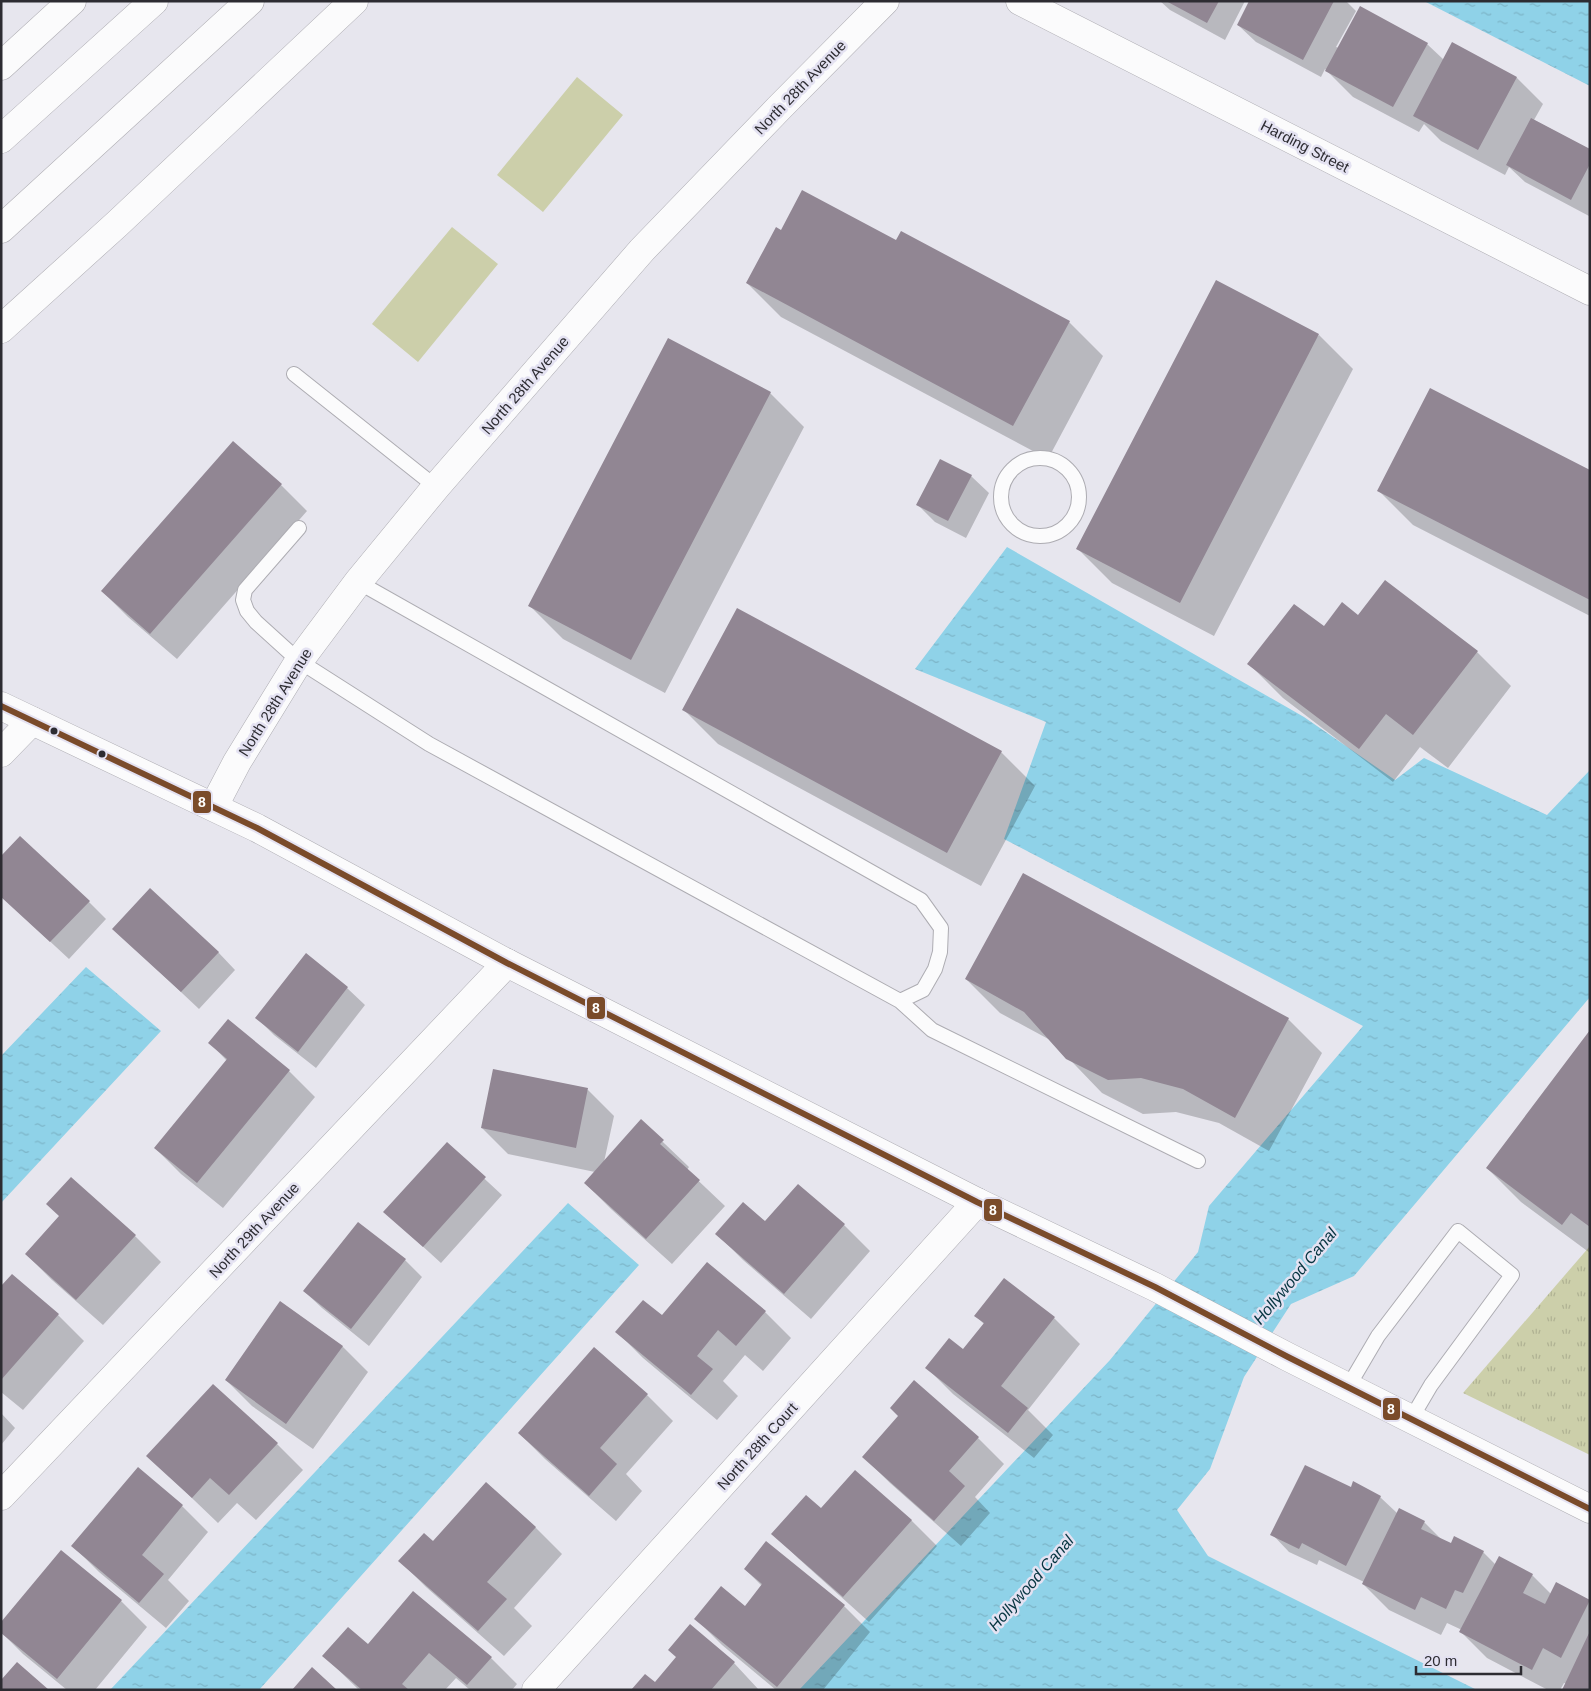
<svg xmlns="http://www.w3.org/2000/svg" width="1591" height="1691" font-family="Arial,sans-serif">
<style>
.grass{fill:url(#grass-tufts)}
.pitch{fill:#cccfaa}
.water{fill:url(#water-ripples)}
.shadow{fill:#0003}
.building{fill:#918693}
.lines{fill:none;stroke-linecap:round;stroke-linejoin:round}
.service-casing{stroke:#adacb2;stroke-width:16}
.minor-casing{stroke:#adacb2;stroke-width:29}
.tertiary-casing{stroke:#adacb2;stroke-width:29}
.motorway-casing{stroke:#adacb2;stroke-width:29}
.service{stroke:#fbfbfc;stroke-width:14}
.minor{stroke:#fbfbfc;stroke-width:28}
.tertiary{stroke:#fbfbfc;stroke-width:28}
.motorway{stroke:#fbfbfc;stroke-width:28}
.bus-1-casing{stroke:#e4e2f2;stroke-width:10}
.bus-1{stroke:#7a4b2a;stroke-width:6}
.bus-dot{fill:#2d2c32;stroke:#e4e2f2;stroke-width:2}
.labels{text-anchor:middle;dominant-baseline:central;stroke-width:5;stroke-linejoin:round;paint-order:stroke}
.street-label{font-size:15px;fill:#2d2c32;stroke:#e4e2f2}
.water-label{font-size:16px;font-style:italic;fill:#053440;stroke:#e4e2f2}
.line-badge{stroke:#e4e2f2;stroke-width:2}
.badge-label{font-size:14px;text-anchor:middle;font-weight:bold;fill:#fff}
</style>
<defs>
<pattern id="grass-tufts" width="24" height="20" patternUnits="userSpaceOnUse" patternTransform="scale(1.25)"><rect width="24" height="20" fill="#cccfaa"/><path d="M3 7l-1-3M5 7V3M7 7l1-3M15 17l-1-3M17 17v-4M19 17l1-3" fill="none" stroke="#b0b293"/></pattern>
<pattern id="water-ripples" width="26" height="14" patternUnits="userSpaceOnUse" patternTransform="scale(1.25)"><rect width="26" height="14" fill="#8fd2e8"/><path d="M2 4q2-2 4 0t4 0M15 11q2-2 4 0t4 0" fill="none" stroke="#7cb4c7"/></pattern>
</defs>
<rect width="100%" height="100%" fill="#e7e6ee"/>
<!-- grass -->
<path class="grass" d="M1590,1246v209l-127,-62z"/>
<!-- pitch -->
<path class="pitch" d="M577,77l46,38 -80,97 -46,-37z
M452,227l46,37 -80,98 -46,-38z"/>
<!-- water -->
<path class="water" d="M1424,1h166v85z
M1007,547l297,170 91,63 29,-22 123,57 43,-45v227l-236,279 -63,28 -47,73 -34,92 -33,41 31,46 269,134h-678l311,-330 88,-108 11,-46 154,-180 -359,-187 42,-117 -131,-53z
M86,967l75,64 -160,172v-147z
M568,1203l71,62 -380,425h-149z"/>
<!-- shadow -->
<path class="shadow" d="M1160,1h85l-20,39 -55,-30z
M1251,1h95l10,10 -20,36 3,1 88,-4 17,16 9,-16 64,34 26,26 -9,16 56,30 -1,66 -64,-34 -16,-15 -4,8 -64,-34 -17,-17 -5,8 -66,-35 -28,-28 -4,8 -65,-35 -18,-17z
M781,232l115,10 173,80 34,34 -55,103 -267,-142 -34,-34z
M1319,335l34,34 -139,267 -102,-53 -34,-34z
M770,393l34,34 -139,266 -102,-54 -34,-34z
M233,443l48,42 26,26 -130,148 -49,-42 -26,-26z
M1590,472v144l-177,-91 -34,-34z
M971,476l18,17 -23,45 -31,-16 -17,-17z
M1358,617l119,35 34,34 -63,82 -28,-21 -27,35 -110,-84 -34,-34 75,-36z
M684,710l317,42 34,34 -54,100 -263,-142z
M1,896l88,6 17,17 -37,40z
M114,929l104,23 17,18 -36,39z
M306,955l41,33 18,17 -49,63 -42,-33 -17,-17z
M966,979l322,40 34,34 -53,98 -50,-28 -43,-11 -33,2 -41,-21 -50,-52 -52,-28z
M228,1021l61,50 26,26 -92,111 -42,-34 -26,-26 72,-87 -17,-18z
M1590,1032v221l-69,-51 -34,-34z
M588,1090l26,26 -10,46 37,-41 48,46 -2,3 38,36 -53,58 -61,-55 -26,-26 10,-11 -87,-18 -26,-26z
M447,1144l55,51 -61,68 -56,-51z
M60,1217l75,19 26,26 -58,63 -51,-45 -26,-26z
M766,1223l78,2 26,26 -59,68 -68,-59 -26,-26z
M405,1260l17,17 -53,69 -47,-38 -18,-17z
M1004,1280l50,38 26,26 -52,66 25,25 -19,23 -81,-64 -26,-26 36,-17 21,-27 -8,-8z
M1,1288l57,27 26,26 -61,69 -22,-18z
M765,1312l26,26 -28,33 -18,-16 -22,26 15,15 -21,24 -74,-62 -26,-26 45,-15z
M342,1346l26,26 -55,77 -61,-43 -26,-26z
M914,1381l64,57 26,26 -29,33 15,16 -29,33 -71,-63 -26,-26 36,-41z
M647,1395l26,26 -47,53 16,17 -26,30 -71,-62 -26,-26z
M1,1413l14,15 -14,17z
M277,1444l26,26 -47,50 -19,-17 -19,20 -70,-67z
M138,1469l44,37 26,26 -40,48 21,21 -23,27 -67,-56 -26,-26z
M486,1484l50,44 26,26 -48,54 18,18 -28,30 -78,-69 -26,-26 33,-18z
M1351,1489l29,8 17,16 27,9 19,19 9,4 31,7 13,13 36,10 19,19 5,-10 34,18v88l-26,-7 -4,7h-12l-61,-32 -26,-26 1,-2 -15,-7 -6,12 -52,-25 -26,-26 1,-2 -45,-22 -2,5 -28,-13 -17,-18z
M821,1510l90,10 26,26 -68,76 -70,-63 -26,-25z
M766,1543l78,63 26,26 -47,58h-47l-54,-45 -26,-26 49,-11 17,-22 -17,-17z
M61,1551l60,50 26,26 -52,63h-28l-44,-36 -22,-22z
M690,1626l44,37 25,27h-126l22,-7 22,-25z
M368,1646l123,12 26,26 -5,6h-42l-14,-12 -11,12h-86l-35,-34z"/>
<!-- building -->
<path class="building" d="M1166,1h53l-12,22z
M1249,1h85l-31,59 -66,-35z
M1360,6l68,37 -35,64 -68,-36z
M1452,42l65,35 -39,73 -65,-34z
M1531,118l59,31v15l-19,36 -65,-35z
M802,190l94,50 5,-9 169,90 -57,105 -267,-143 30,-56 5,3z
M1216,280l103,54 -139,269 -104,-54z
M668,338l103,54 -140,268 -103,-54z
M1430,388l160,82v130l-213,-109z
M233,441l49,43 -132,150 -49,-43z
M940,459l32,16 -24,46 -32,-16z
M1385,580l93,71 -65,84 -27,-21 -27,35 -112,-85 47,-60 30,22 18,-24 16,13z
M737,608l265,143 -55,102 -265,-143z
M20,836l70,65 -40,41 -49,-45v-41z
M1023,873l266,145 -54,100 -52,-29 -42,-11 -33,2 -42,-21 -42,-47 -59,-33z
M150,888l69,64 -38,40 -69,-63z
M306,953l42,34 -50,65 -43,-34z
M228,1019l62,51 -93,113 -43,-35 73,-89 -19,-16z
M1590,1030v197l-19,-14 -9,12 -76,-57z
M493,1069l95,19 -12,60 -95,-20z
M641,1119l23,21 -4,4 40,36 -54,59 -62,-56z
M447,1142l39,35 -63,70 -40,-35z
M71,1177l65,58 -60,65 -51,-46 34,-38 -13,-12z
M798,1184l47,40 -61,70 -69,-60 28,-32 22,19z
M358,1222l48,37 -55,70 -48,-38z
M707,1262l59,49 -30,35 -18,-16 -21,26 16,13 -22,26 -76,-63 28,-32 19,15z
M12,1274l47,40 -58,66v-94z
M1004,1278l51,39 -54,69 27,22 -20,25 -83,-65 24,-30 14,11 21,-26 -10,-7z
M280,1301l63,45 -57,78 -61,-44z
M594,1347l54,47 -48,54 17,16 -28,32 -71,-63z
M914,1380l65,57 -30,34 16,15 -31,35 -72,-64 36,-41 -8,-8z
M213,1384l65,59 -49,52 -19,-17 -18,20 -46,-42z
M1305,1465l46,22 2,-6 28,15 -35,70 -44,-23 -3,6 -29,-14z
M138,1467l45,38 -41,50 22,19 -25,29 -68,-57z
M855,1470l57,50 -69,77 -72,-63 35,-39 15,13z
M486,1482l50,45 -49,55 20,17 -29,32 -80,-70 26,-28 9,8z
M1399,1508l26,13 -4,8 30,14 3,-7 30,15 -21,42 -8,-3 -9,19 -25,-12 -6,13 -53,-26z
M766,1541l79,64 -68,82 -83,-68 27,-33 24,20 17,-22 -18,-15z
M61,1550l61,50 -65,79 -56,-46v-11z
M1499,1556l34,18 -10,19 22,11 11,-22 34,18 -29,58 -18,-10 -11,22 -73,-38z
M413,1591l79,66 -25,28 -38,-32 -27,31 7,6h-47l-40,-34 26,-29 20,17z
M690,1624l45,38 -24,28h-80l14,-16 10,8 21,-25 -8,-7z
M1590,1631v59h-28z
M17,1662l32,28h-48v-10z
M312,1667l25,23h-45z"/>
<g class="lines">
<defs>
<path id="service" d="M294,374l142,113
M1001 497a39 39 0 1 1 78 0a39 39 0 1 1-78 0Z
M299,528l-54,62 -2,10 4,11 9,11 43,39 130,83 471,257 23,-11 12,-21 5,-17 1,-24 -20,-28 -563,-318
M900,1001l32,29 266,131
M1348,1387l30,-51 80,-105 54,44 -81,110 -20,34"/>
<path id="minor" d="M1020,1l570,290
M1,753l31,-32
M214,806l23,-44 62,-101 59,-79 78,-95 206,-237 137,-142 106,-107
M1,1496l506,-533
M536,1690l441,-488"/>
<path id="tertiary" d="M1,706l256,122 250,135 470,239 178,85 133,70 302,152"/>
<path id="motorway" d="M1,66l71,-65
M1,139l153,-138
M1,229l249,-228
M1,329l116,-105 237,-223"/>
</defs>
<!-- service casing -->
<use href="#service" class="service-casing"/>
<!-- minor casing -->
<use href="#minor" class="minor-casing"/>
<!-- tertiary casing -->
<use href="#tertiary" class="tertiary-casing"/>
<!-- motorway casing -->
<use href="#motorway" class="motorway-casing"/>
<!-- service -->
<use href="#service" class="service"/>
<!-- minor -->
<use href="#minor" class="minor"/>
<!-- tertiary -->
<use href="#tertiary" class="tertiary"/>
<!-- motorway -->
<use href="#motorway" class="motorway"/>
<defs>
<path id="bus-1" d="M1,706l256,122 250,135 470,239 178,85 133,70 302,152"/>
</defs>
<!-- bus-1 casing -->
<use href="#bus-1" class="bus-1-casing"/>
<!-- bus-1 -->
<use href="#bus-1" class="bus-1"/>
</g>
<!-- markers -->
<g class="bus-dot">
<circle cx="54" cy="731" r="4.5"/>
<circle cx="102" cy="754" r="4.5"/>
</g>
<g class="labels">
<!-- street labels -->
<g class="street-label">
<text transform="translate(800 87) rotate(-46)">North 28th Avenue</text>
<text transform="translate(1305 146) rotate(27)">Harding Street</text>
<text transform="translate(525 385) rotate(-49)">North 28th Avenue</text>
<text transform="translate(275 702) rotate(-58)">North 28th Avenue</text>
<text transform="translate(254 1230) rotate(-47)">North 29th Avenue</text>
<text transform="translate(757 1446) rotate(-48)">North 28th Court</text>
</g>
<!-- water labels -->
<g class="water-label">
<text transform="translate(1295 1276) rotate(-50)">Hollywood Canal</text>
<text transform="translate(1031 1583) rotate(-49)">Hollywood Canal</text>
</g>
</g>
<g class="line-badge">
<rect x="192" y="790" width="20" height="24" rx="5" fill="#7a4b2a"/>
<rect x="586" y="996" width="20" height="24" rx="5" fill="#7a4b2a"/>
<rect x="983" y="1198" width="20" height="24" rx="5" fill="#7a4b2a"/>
<rect x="1382" y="1397" width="19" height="24" rx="5" fill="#7a4b2a"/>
</g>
<g class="badge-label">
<text x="202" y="807">8</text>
<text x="596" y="1013">8</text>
<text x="993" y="1215">8</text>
<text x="1391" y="1414">8</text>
</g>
<!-- border -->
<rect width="1591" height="1691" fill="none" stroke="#2d2c32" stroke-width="5"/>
<!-- scale -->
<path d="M1416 1666v8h105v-8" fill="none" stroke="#2d2c32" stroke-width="2.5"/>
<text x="1424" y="1666" font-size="15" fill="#2d2c32" stroke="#e4e2f2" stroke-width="4" paint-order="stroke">20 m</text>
</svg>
